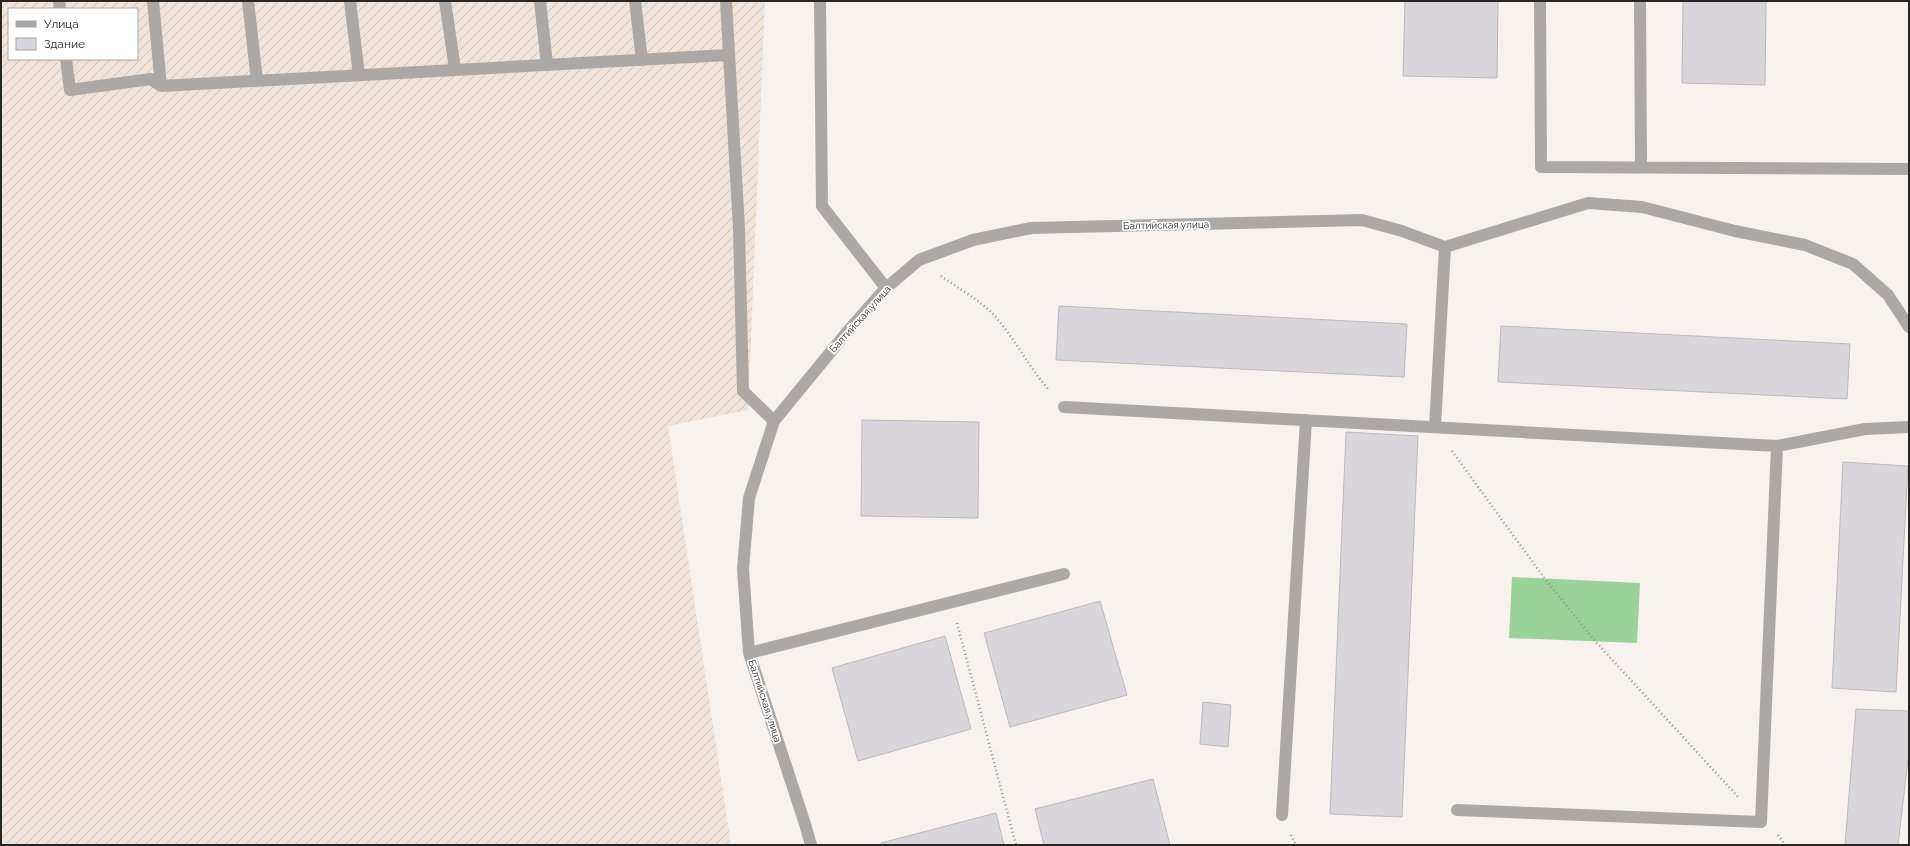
<svg xmlns="http://www.w3.org/2000/svg" width="1910" height="846" font-family="Raleway,sans-serif">
<style>
.industrial{fill:url(#industrial-furrows);fill-rule:evenodd}
.pitch{fill:#9ad29a}
.building{fill:#d8d5db;stroke:#bbb8be}
.lines{fill:none;stroke-linecap:round;stroke-linejoin:round}
.path{stroke:#989491;stroke-width:2.5;stroke-dasharray:1 3;stroke-linecap:butt}
.minor{stroke:#aba8a6;stroke-width:12}
.labels{text-anchor:middle;dominant-baseline:central;stroke-width:3.5;stroke-linejoin:round;paint-order:stroke}
.street-label{font-size:10px;fill:#282625;stroke:#fff}
</style>
<defs>
<pattern id="industrial-furrows" width="10" height="10" patternUnits="userSpaceOnUse"><rect width="10" height="10" fill="#f0e3da"/><path d="M-1 1l2-2M0 10L10 0M9 11l2-2" fill="none" stroke="#cec3bb"/></pattern>
</defs>
<rect width="100%" height="100%" fill="#f8f2ee"/>
<!-- industrial -->
<path class="industrial" d="M1,1h764l-17,409 -80,16 63,419h-730zM9,9h128v50h-128z"/>
<!-- pitch -->
<path class="pitch" d="M1512,577l128,6 -3,60 -128,-5z"/>
<!-- building -->
<path class="building" d="M1405,1h93l-1,77 -94,-2z
M1683,1h83l-1,84 -83,-2z
M1059,306l348,18 -3,53 -348,-17z
M1501,326l349,18 -3,55 -349,-17z
M862,420l117,2 -1,96 -117,-2z
M1346,432l72,4 -16,381 -72,-3z
M1843,462l65,4 -12,226 -64,-4z
M1100,601l27,94 -117,32 -26,-94z
M945,636l26,93 -113,32 -26,-93z
M1203,702l28,3 -3,42 -28,-3z
M1856,709l53,2v40l-11,94h-53z
M1153,779l17,66h-126l-9,-36z
M996,813l8,32h-122l-1,-2z"/>
<g class="lines">
<!-- path -->
<path class="path" d="M941,276c15,11 40,25 52,38 21,23 35,52 56,76
M1452,451l93,128 50,62 144,157
M957,623l59,222
M1291,835l5,10
M1778,835l7,10"/>
<!-- minor -->
<path class="minor" d="M59,1l1,8
M153,1l8,85
M248,1l9,80
M350,1l9,74
M445,1l10,68
M540,1l7,64
M635,1l7,59
M726,1l13,228 4,162 31,30
M820,1l2,205 64,82
M1540,1l1,166 368,2
M1640,1l1,167
M66,59l4,31 81,-11 10,7 567,-31
M1445,247l143,-44 54,4 93,24 70,14 48,19 35,31 21,32
M1064,407l713,39 88,-17 44,-2
M1435,427l10,-180
M749,653l315,-79
M1457,810l304,12 16,-376
M1282,815l24,-395
M811,845l-6,-21 -56,-171 -6,-84 6,-71 25,-77 73,-89 39,-44 33,-28 54,-20 58,-12 331,-8 40,11 43,16"/>
</g>
<g class="labels">
<!-- street labels -->
<g class="street-label">
<text transform="translate(1166 225) rotate(-1)">Балтийская улица</text>
<text transform="translate(860 319) rotate(-48)">Балтийская улица</text>
<text transform="translate(765 701) rotate(72)">Балтийская улица</text>
</g>
</g>
<!-- border -->
<rect width="1910" height="846" fill="none" stroke="#282625" stroke-width="4"/>
<!-- legend -->
<rect x="8" y="8" width="130" height="52" fill="#ffffff" stroke="#a9a8a8"/>
<rect x="16" y="21" width="20" height="6" fill="#aba8a6" stroke="#a9a8a8"/>
<text x="44" y="28" font-size="12" fill="#282625">Улица</text>
<rect x="16" y="38" width="20" height="12" fill="#d8d5db" stroke="#a9a8a8"/>
<text x="44" y="48" font-size="12" fill="#282625">Здание</text>
</svg>
